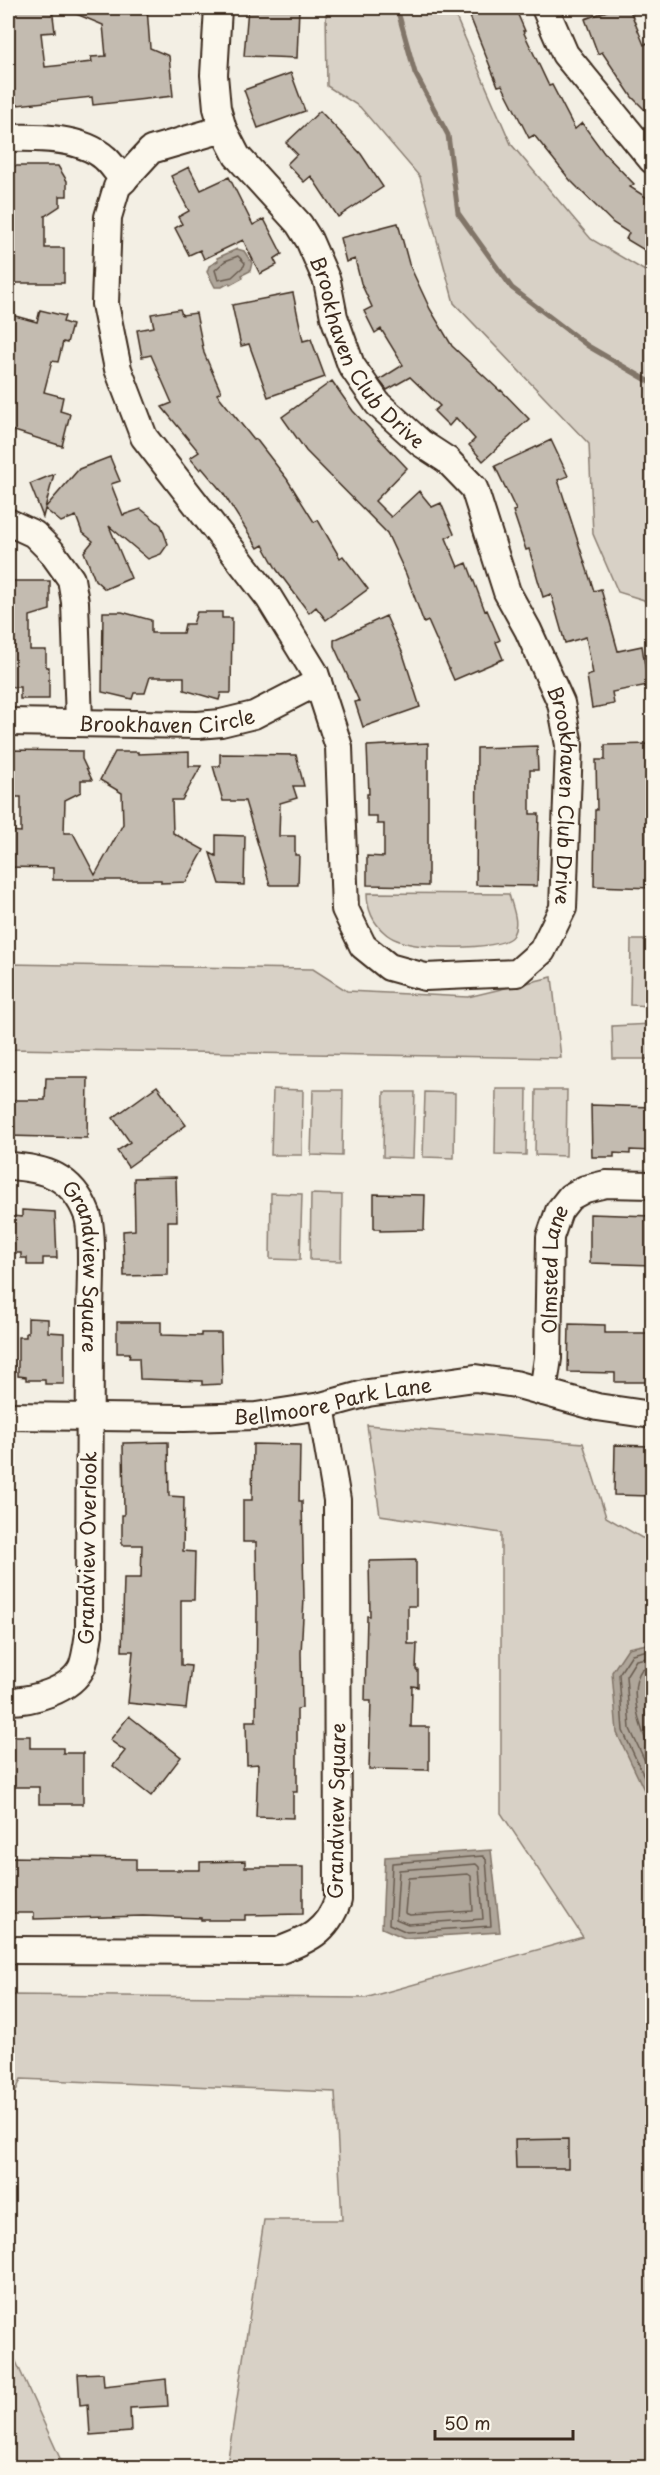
<svg xmlns="http://www.w3.org/2000/svg" width="660" height="2475" font-family="'Playpen Sans',sans-serif">
<style>
.green{fill:#d8d1c6;stroke:#8a7e72;stroke-width:1.5}
.water{fill:#afa69a;stroke:#817468;stroke-width:1.5}
.lines{fill:none;stroke-linecap:round;stroke-linejoin:round}
.shore{stroke:#695c50;stroke-width:1.5}
.stream{stroke:#817468;stroke-width:5}
.building{fill:#c3bbb0;stroke:#3b2a1e;stroke-width:1.5}
.minor-casing{stroke:#3b2a1e;stroke-width:30}
.minor{stroke:#fbf7ec;stroke-width:26}
.labels{text-anchor:middle;dominant-baseline:central;stroke-width:6;stroke-linejoin:round;paint-order:stroke}
.street-label{font-size:20px;fill:#3b2a1e;stroke:#fbf7ec}
</style>
<rect width="100%" height="100%" fill="#f3efe4"/>
<filter id="ink" filterUnits="userSpaceOnUse"><feTurbulence type="fractalNoise" baseFrequency=".0167" numOctaves="2"/><feDisplacementMap in="SourceGraphic" scale="12" xChannelSelector="R" yChannelSelector="G"/><feConvolveMatrix kernelMatrix="1 2 1 2 8 2 1 2 1" color-interpolation-filters="sRGB"/></filter>
<g filter="url(#ink)">
<!-- green -->
<path class="green" d="M326,8h126l59,136 80,95 61,36v340l-8,-15 -26,-8 -25,-58 -4,-90 -135,-141 -34,-126 -60,-70 -33,-21z
M367,893l142,1c3,13 11,28 4,41 -9,16 -85,13 -103,9 -7,-1 -20,-6 -25,-11 -13,-11 -18,-24 -18,-40z
M631,940h21v66l-22,-1z
M8,964l305,5 34,22 121,6 84,-20 9,81 -553,-9z
M652,1024v35h-39l-1,-33z
M273,1089l30,1 -1,65h-31z
M496,1089h31l-1,66 -31,-1z
M313,1090h30l-1,66 -31,-1z
M536,1090h31l-1,66 -31,-1z
M384,1092h31l-2,66 -30,-1z
M425,1092l30,1 -1,65 -31,-1z
M271,1193l31,1 -2,66 -30,-1z
M311,1194l31,1 -1,66 -31,-1z
M367,1425l216,18 23,74 36,21h10v929h-513l88,-2 37,-245h78l-7,-128 -314,-13 -13,32v-116l357,3 218,-61 -82,-124v-280l-121,-18z
M8,2344l56,123h-56z"/>
<!-- water -->
<path class="water" d="M237,249l7,2 8,12 -2,8 -8,4 1,3 -13,7 -1,-2 -7,4h-7l-8,-15 2,-6 9,-5 -1,-3z
M652,1643v152l-6,-1 -29,-61 -5,-61 16,-24z
M491,1850l9,82 -95,6 -23,-10 3,-71z"/>
<g class="lines">
<!-- shore -->
<path class="shore" d="M238,256l7,7 -1,3 -12,11 -14,3 -3,-10 10,-9z
M652,1649l-20,5 -13,20 4,57 26,56 3,2
M652,1657l-16,3 -10,16 4,53 22,47
M652,1666l-10,3c-16,21 0,64 10,86
M483,1856l3,3 5,67 -84,6 -18,-8 3,-61z
M476,1864l3,3 4,52 -75,5 -12,-5 3,-49z
M468,1874l3,2 2,35 -63,4 -5,-2 3,-35z"/>
<!-- stream -->
<path class="stream" d="M397,8l18,65 33,62 10,78 54,75 76,58 64,37"/>
</g>
<!-- building -->
<path class="building" d="M8,8h44l3,24 -14,1 4,34 47,-5 -1,-5 15,-1 -3,-31 -41,-17h85l3,40 19,8 4,40 -80,9 -1,-8 -84,9z
M248,8h51l-2,50 -53,-2z
M485,8h30l10,23h-2l26,55 3,-1 23,44 7,-6 22,30 30,31 -4,3 22,14v39l-6,11 -20,-12 3,-6 -16,-10 -43,-43 -36,-45 -5,3 -27,-53 -4,1 -29,-72z
M615,8h14l15,37 8,-5v77l-20,-20 -30,-45 -4,2 -13,-35z
M291,73l14,38 -47,17 -14,-38z
M320,111l41,43 22,33 -45,30 -27,-41 -7,6 -17,-18 10,-10 -11,-11z
M8,166h50l9,15v15h-7v10l-15,10v32h19v35h-56z
M189,167l12,23 28,-13 24,48 11,-6 18,35 -8,5 3,6 -17,9 -17,-34 -39,19 -4,-9 -11,5 -14,-27 7,-4 -4,-7 11,-6 -18,-35z
M398,223l11,41 21,45 22,37 48,45 1,-1 28,29 -46,42 -14,-16 6,-6 -19,-21 -7,8 -15,-15 6,-5 -30,-29 -23,13 -8,-10 24,-15 -22,-36 -6,4 -11,-22 8,-4 -11,-24 -6,-24 -9,3 -6,-24z
M293,293l10,48 8,-2 14,38 -57,20 -19,-53 -8,2 -9,-41z
M180,309l2,6 14,-2 8,40 17,39 -4,2 37,46 2,-1 31,40 27,43 4,-2 22,38 3,-2 25,33 -42,31 -10,-13 -7,6 -32,-43 -14,-25 -5,3 -35,-55 -21,-25 -2,2 -10,-12 9,-6 -37,-45 10,-4 -21,-48 -9,2 -5,-27 17,-3 -3,-13z
M40,310l25,6 -2,6 9,3 -5,18 -4,-1 -5,20 -6,-1 -8,31 19,5 -3,14 10,3 -8,32 -54,-17v-115l29,8z
M332,381l21,30 54,57 -32,33 16,16 28,-26 13,16 9,-4 13,31 -8,4 12,29 9,-4 18,48 2,-1 13,30 -4,2 7,17 -49,21 -26,-59 -4,2 -18,-49 -19,-41 -81,-82 -24,-34z
M551,440l17,36 -10,4 36,111 7,-2 17,62 24,-5 6,39 -36,7 2,12 -22,4 -5,-32 6,-2 -7,-37 -21,6 -14,-49 -8,3 -14,-48 -3,1 -13,-39 3,-1 -21,-44z
M110,457l10,24 -9,3 12,31 18,-6 20,16 7,19 -7,10 -13,5 -39,-33 22,52 -26,11 -10,-9 -11,-28 9,-11 -11,-9 -6,-16 -15,6 -16,-13 -2,8 -13,-33 24,-10 -9,34 34,-39z
M8,581h42v29l-20,6v34h16v17h3v32h-29v-12h-12z
M103,612h19l29,8v13h32l2,-9h8l4,-12h25v6h10l-1,75h-10l-2,7 -35,-10v-13h-34l-5,16h-11l-2,6 -30,-7z
M386,616l17,38 17,53 -57,20 -8,-25 4,-1 -25,-55v-6z
M428,743v143l-61,-1v-29l17,1v-33h-7v-8h-10v-22h2l-2,-48z
M652,744v144l-58,-2 1,-76h2l-1,-50h9v-15z
M537,746l1,24h-8v44h9l-2,72 -61,-1 1,-137z
M8,750l74,1v8l10,21h-11v12l-16,8 -1,33h9l22,42 28,-51 -1,-31 -22,-13 15,-28h23v2l51,-2v14h12l-19,34h-10l1,33 31,17 -18,32 -25,1v-3h-108v-12l-45,-1v-36l13,1v-35h-9l-4,-10z
M220,754l76,1 8,31h-11l4,12 -17,5 -1,33h16v19h4l-1,30h-28l-25,-84h-22l-10,-35h7z
M216,835l29,1 -1,49 -24,-1 -10,-31 6,3z
M46,1078h42l-1,60 -79,-2v-36h37z
M157,1086l29,39 -58,42 -11,-16 13,-9 -17,-24z
M591,1105l61,2v44l-22,-1v4l-16,-1v4h-22z
M176,1177l1,44h-9v54l-44,1 -1,-45 12,-1 -1,-52z
M374,1194l51,1 -1,35 -44,1v-2h-6z
M22,1210l33,2 2,46h-14v7h-16v-7h-6v-5h-9v-37l10,1z
M590,1214l62,2v49l-62,-2z
M28,1318l20,1v13l16,1v51h-19v-4h-19v-3l-8,-1v-39h8v-4h2z
M117,1322h44v13l40,1v-3h20l1,51 -20,1v-4l-62,-2 -1,-21h-10l1,-5h-13z
M569,1324l36,1v8h46l1,49h-37v-9l-47,-1z
M168,1442l1,54 15,1 -1,54 12,1 -1,48h-13v65l10,1 -5,43 -58,-6 5,-52h-11l2,-73h17l1,-33h-20v-30h2l-1,-72z
M253,1444l47,1 -1,56h3l2,98 -3,54 1,55 -5,1v83h-4v26l-37,-1 2,-53 -11,1 -1,-44h10l1,-114 -1,-65h-13v-42h9z
M615,1445l36,1v50l-37,-1z
M416,1560v46h-8v38h9l-1,26h2v17l-6,-1 -1,41h18v43l-60,-1 2,-68h-6l2,-85h3l-1,-55z
M129,1716l52,41 -30,39 -38,-30 12,-15 -15,-11z
M8,1736h22v12h33v5h20v51h-44v-17h-31z
M8,1857l128,2v11h64v-8l45,-1v6h58v47l-58,1v5h-44v-2l-58,-2 -109,3v-6h-26z
M568,2139v29h-52l-1,-28z
M103,2373l1,13 62,-7 2,27 -38,2 1,24 -41,3 -2,-31 -8,1 -2,-31z"/>
<g class="lines">
<defs>
<g id="minor">
<path id="s1" d="M218,8l-4,67 3,33 6,21 14,27 62,68 10,16 18,41 7,36 17,48 27,39 43,39 26,17 27,28 33,104 21,38 33,73 8,42 -6,163 -21,43 -25,22 -92,4 -36,-10 -26,-21 -18,-37 -6,-162 -24,-74 -46,-75 -125,-161 -26,-68 -13,-65 3,-87 9,-30 34,-37 72,-21"/>
<path d="M545,8l20,46 87,106"/>
<path d="M8,138c29,-1 74,-1 97,20 7,6 12,15 19,22"/>
<path d="M8,522l26,12 17,17 20,28 4,23 4,120"/>
<path id="s2" d="M8,722l190,3 23,-2 33,-8 64,-33"/>
<path id="s3" d="M8,1166c37,2 64,10 79,48 7,17 3,80 3,101 0,106 -1,213 -1,319 -2,10 -3,23 -7,33 -11,24 -51,34 -74,34"/>
<path id="s4" d="M543,1392l5,-34 2,-121 9,-26 11,-14 15,-8 21,-5 46,1"/>
<path id="s5" d="M8,1416l176,2 72,-2 65,-10 47,-13 107,-15 40,6 82,23 55,8"/>
<path d="M8,1950l270,1c30,-11 49,-19 60,-51l-1,-400 -16,-94"/>
</g>
</defs>
<!-- minor casing -->
<use href="#minor" class="minor-casing"/>
<!-- minor -->
<use href="#minor" class="minor"/>
</g>
</g>
<g class="labels">
<!-- street labels -->
<g class="street-label">
<text stroke="none"><textPath href="#s1" startOffset="392">Brookhaven Club Drive</textPath></text>
<text stroke="none"><textPath href="#s2" startOffset="159">Brookhaven Circle</textPath></text>
<text stroke="none"><textPath href="#s1" startOffset="896">Brookhaven Club Drive</textPath></text>
<text stroke="none"><textPath href="#s3" startOffset="150">Grandview Square</textPath></text>
<text stroke="none"><textPath href="#s4" startOffset="124">Olmsted Lane</textPath></text>
<text stroke="none"><textPath href="#s5" startOffset="326">Bellmoore Park Lane</textPath></text>
<text transform="translate(87 1548) rotate(-89)">Grandview Overlook</text>
<text transform="translate(336 1811) rotate(-89)">Grandview Square</text>
</g>
</g>
<!-- margin -->
<rect width="660" height="2475" fill="none" stroke="#fbf7ec" stroke-width="30"/>
<rect x="15" y="15" width="630" height="2445" fill="none" stroke="#3b2a1e" stroke-width="2" filter="url(#ink)"/>
<!-- scale -->
<path d="M435 2430v9h138v-9" fill="none" stroke="#3b2a1e" stroke-width="3"/>
<text x="444" y="2430" font-size="18" fill="#3b2a1e" stroke="#fbf7ec" stroke-width="4.5" paint-order="stroke">50 m</text>
</svg>
